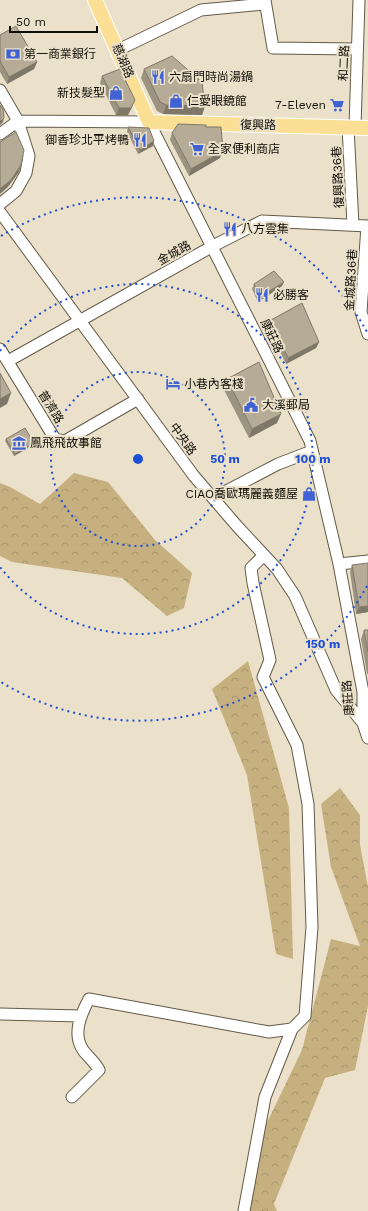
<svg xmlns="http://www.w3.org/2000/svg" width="368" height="1211" font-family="'Work Sans','Noto Sans TC',sans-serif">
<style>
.forest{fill:url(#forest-crowns)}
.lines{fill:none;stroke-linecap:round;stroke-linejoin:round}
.minor-casing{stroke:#625a47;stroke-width:13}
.major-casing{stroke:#fff;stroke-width:16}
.minor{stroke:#fff;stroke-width:11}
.major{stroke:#fbdf95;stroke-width:14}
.wall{fill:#9c9381}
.shaded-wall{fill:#7f7869}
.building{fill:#b5ab96;stroke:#7f7869}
.ring{fill:none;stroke:#1d4ed8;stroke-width:2;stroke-dasharray:2 4}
.labels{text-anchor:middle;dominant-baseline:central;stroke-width:4;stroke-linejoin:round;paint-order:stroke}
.poi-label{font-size:12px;fill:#100d06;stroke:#ebe1cb;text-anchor:start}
.street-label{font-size:12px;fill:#100d06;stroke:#ebe1cb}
.centre{fill:#1d4ed8;stroke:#ebe1cb;stroke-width:2}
.ring-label{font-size:12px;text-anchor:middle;font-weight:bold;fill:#1d4ed8;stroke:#ebe1cb;stroke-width:4;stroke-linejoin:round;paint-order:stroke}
</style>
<defs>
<pattern id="forest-crowns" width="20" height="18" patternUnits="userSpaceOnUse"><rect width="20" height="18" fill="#c6b080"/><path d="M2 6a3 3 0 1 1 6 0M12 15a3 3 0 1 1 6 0" fill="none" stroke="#a9966d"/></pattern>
</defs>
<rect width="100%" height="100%" fill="#ebe1cb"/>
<!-- forest -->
<path class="forest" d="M74,473l34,9 47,58 37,33 -8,35 -17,8 -45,-38 -110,-16 -12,-6v-73l10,4 30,17z
M248,661l41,147 4,151 -17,-5 -29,-179 -35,-86z
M340,788l20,27v30l8,42v119l-13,64 -30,8 -51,126 3,7h-32l16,-76 41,-85 29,-111 29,7 -29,-79 -10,-63z"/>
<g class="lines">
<defs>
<path id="minor" d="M265,0l8,48 84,1
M118,50l83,-40 64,-6
M0,90l18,31 11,35 -3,17 -10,18 -16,13
M18,121l131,1 161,319 29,123 24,128v31l5,15
M348,127l5,98
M355,127l4,-127
M0,134l18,-13
M0,212l194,264 43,50 40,43 18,27 41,94 27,33
M367,226l-6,86 7,22
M0,349l55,90 10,2 73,-42
M8,361l205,-115 49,-25 106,5
M213,498l65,-34 34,-13
M339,564l29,-3
M0,1014l80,2
M72,1097l27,-27c-4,-8 -11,-13 -16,-20 -11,-16 -2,-36 6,-51l180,33 23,-3
M244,1211l21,-114 27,-68 13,-13 7,-89 -4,-123 -11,-59 -34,-68 7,-17 -17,-77 -2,-15 13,-13"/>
<path id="major" d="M95,0l54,122 219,6"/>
</defs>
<!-- minor casing -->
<use href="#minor" class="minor-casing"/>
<!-- major casing -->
<use href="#major" class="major-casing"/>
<!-- minor -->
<use href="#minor" class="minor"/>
<!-- major -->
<use href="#major" class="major"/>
</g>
<!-- wall -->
<path class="wall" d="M0,35l37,27 -3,7 -27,15 -7,-12z
M144,69l61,37 -3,9 -39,-1 -6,-3 -16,-33z
M102,76l30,31 -4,8h-12l-16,-32z
M128,127l26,14 -1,5 -15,8 -11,-22z
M206,127l14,31 -31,18 -19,-36 2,-7z
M254,284l28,2 -24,16 -6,-13z
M271,320l48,22 -3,6 -30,16 -18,-37z
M227,379l50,44 -28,15 -26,-50z
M6,439l27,6 -19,11 -9,-15z
M352,565l16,47 -12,2 -6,-42z
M364,630h4v44h-1l-6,-35z"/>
<!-- shaded-wall -->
<path class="shaded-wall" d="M37,62l-3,7 -27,15 2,-7z
M135,100l-3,7 -4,8h-12l3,-7z
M166,105l39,1 -3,9 -39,-1z
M4,118l-1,4 -3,3v-3z
M154,141l-1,5 -15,8 2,-4z
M223,151l-3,7 -31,18 2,-7z
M21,165l-2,7 -11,15 -8,7v-5z
M284,282l-2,4 -24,16 2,-5z
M319,342l-3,6 -30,16 2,-6z
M11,393l-4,11 -7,4v-9z
M281,414l-4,9 -28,15 3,-9z
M34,443l-1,2 -19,11 1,-2z
M368,606v6l-12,2 3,-7z"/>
<!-- building -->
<path class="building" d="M16,26l21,36 -28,15 -9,-16v-26z
M172,56l30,26 3,24 -39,-1 -6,-3 -16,-33z
M120,69l15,31 -4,8h-12l-17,-32z
M0,105l3,4 1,9 -4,4z
M178,124l28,1v2h15l2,24 -32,18 -19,-36z
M128,127l21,1 5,13 -14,9z
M16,132l8,18 -3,15 -10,15 -11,9v-47z
M274,271l10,11 -24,15 -6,-13z
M302,303l17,39 -31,16 -17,-38z
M259,362l22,52 -29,15 -25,-50z
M0,373l11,20 -11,6z
M25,428l9,15 -19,11 -9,-15z
M368,563v43l-9,1 -7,-42z
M364,630h4v22z"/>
<!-- distance rings -->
<g class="ring">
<circle cx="138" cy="459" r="87"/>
<path d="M0 351A175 175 0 1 1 0 567"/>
<path d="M367 586A262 262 0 0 1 1 682M1 236A262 262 0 0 1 367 332"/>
</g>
<!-- icons -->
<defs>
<symbol id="bank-bare" viewBox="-9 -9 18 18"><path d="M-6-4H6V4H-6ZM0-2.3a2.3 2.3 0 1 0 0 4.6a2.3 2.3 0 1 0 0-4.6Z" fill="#3f63d4" stroke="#ebe1cb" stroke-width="2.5" paint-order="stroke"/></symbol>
<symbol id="restaurant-bare" viewBox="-9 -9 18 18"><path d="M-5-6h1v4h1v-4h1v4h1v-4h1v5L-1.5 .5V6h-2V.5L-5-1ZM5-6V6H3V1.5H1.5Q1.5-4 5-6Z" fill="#3f63d4" stroke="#ebe1cb" stroke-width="2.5" paint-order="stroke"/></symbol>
<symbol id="shop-bare" viewBox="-9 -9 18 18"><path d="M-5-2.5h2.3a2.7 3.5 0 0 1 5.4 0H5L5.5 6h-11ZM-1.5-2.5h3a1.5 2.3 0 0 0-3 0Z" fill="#3f63d4" stroke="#ebe1cb" stroke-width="2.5" paint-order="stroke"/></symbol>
<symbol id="supermarket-bare" viewBox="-9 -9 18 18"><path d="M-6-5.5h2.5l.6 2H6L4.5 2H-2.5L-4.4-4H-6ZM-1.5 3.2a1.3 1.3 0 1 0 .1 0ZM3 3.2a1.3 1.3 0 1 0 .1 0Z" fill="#3f63d4" stroke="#ebe1cb" stroke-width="2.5" paint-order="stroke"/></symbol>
<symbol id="hotel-bare" viewBox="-9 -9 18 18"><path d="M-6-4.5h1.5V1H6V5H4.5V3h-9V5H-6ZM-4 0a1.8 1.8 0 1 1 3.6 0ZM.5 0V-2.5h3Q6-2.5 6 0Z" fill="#3f63d4" stroke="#ebe1cb" stroke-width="2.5" paint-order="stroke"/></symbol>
<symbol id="civic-bare" viewBox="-9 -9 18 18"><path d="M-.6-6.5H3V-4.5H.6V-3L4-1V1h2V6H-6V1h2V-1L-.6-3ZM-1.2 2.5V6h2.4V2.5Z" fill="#3f63d4" stroke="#ebe1cb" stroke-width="2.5" paint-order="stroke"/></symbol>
<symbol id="museum-bare" viewBox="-9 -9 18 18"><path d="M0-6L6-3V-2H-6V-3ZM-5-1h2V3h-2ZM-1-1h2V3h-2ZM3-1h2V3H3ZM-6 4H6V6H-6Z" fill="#3f63d4" stroke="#ebe1cb" stroke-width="2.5" paint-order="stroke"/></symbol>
</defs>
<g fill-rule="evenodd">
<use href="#bank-bare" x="3" y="44" width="20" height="20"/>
<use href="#restaurant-bare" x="148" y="67" width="20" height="20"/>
<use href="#shop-bare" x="106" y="83" width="20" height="20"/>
<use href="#shop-bare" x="166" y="91" width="20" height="20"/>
<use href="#supermarket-bare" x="327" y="95" width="20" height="20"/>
<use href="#restaurant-bare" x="130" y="130" width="20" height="20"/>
<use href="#supermarket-bare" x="187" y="139" width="20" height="20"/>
<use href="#restaurant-bare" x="220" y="219" width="20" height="20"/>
<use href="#restaurant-bare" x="252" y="285" width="20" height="20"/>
<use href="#hotel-bare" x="163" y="374" width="20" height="20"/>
<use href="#civic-bare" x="241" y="395" width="20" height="20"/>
<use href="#museum-bare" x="9" y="433" width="20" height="20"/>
<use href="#shop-bare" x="299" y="484" width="20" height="20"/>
</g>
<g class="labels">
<!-- poi labels -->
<g class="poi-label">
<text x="24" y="54">第一商業銀行</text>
<text x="169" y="77">六扇門時尚湯鍋</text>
<text x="105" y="93" text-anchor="end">新技髮型</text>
<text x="187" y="101">仁愛眼鏡館</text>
<text x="326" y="105" text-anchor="end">7-Eleven</text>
<text x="129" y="140" text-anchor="end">御香珍北平烤鴨</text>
<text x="208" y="149">全家便利商店</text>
<text x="241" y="229">八方雲集</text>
<text x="273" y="295">必勝客</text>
<text x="184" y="384">小巷內客棧</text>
<text x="262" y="405">大溪郵局</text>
<text x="30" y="443">鳳飛飛故事館</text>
<text x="298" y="494" text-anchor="end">CIAO喬歐瑪麗義麵屋</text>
</g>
<!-- street labels -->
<g class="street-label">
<text transform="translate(123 61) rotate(67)">慈湖路</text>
<text transform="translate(344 63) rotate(-88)">和二路</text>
<text transform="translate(258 125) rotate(1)">復興路</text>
<text transform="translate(338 177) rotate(-93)">復興路36巷</text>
<text transform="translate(174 253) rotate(-29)">金城路</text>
<text transform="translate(351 280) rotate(-87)">金城路36巷</text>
<text transform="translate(272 336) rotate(64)">康莊路</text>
<text transform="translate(51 407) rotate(58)">普濟路</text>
<text transform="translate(183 439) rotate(54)">中央路</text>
<text transform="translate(348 698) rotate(-95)">康莊路</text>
</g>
</g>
<circle cx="138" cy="459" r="6" class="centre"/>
<g class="ring-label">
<text x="225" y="463">50 m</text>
<text x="313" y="463">100 m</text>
<text x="323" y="648">150 m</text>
</g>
<!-- scale -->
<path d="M10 26v6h87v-6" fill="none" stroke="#100d06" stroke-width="2"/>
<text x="16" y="26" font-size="12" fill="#100d06" stroke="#ebe1cb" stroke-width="3" paint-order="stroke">50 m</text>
</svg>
